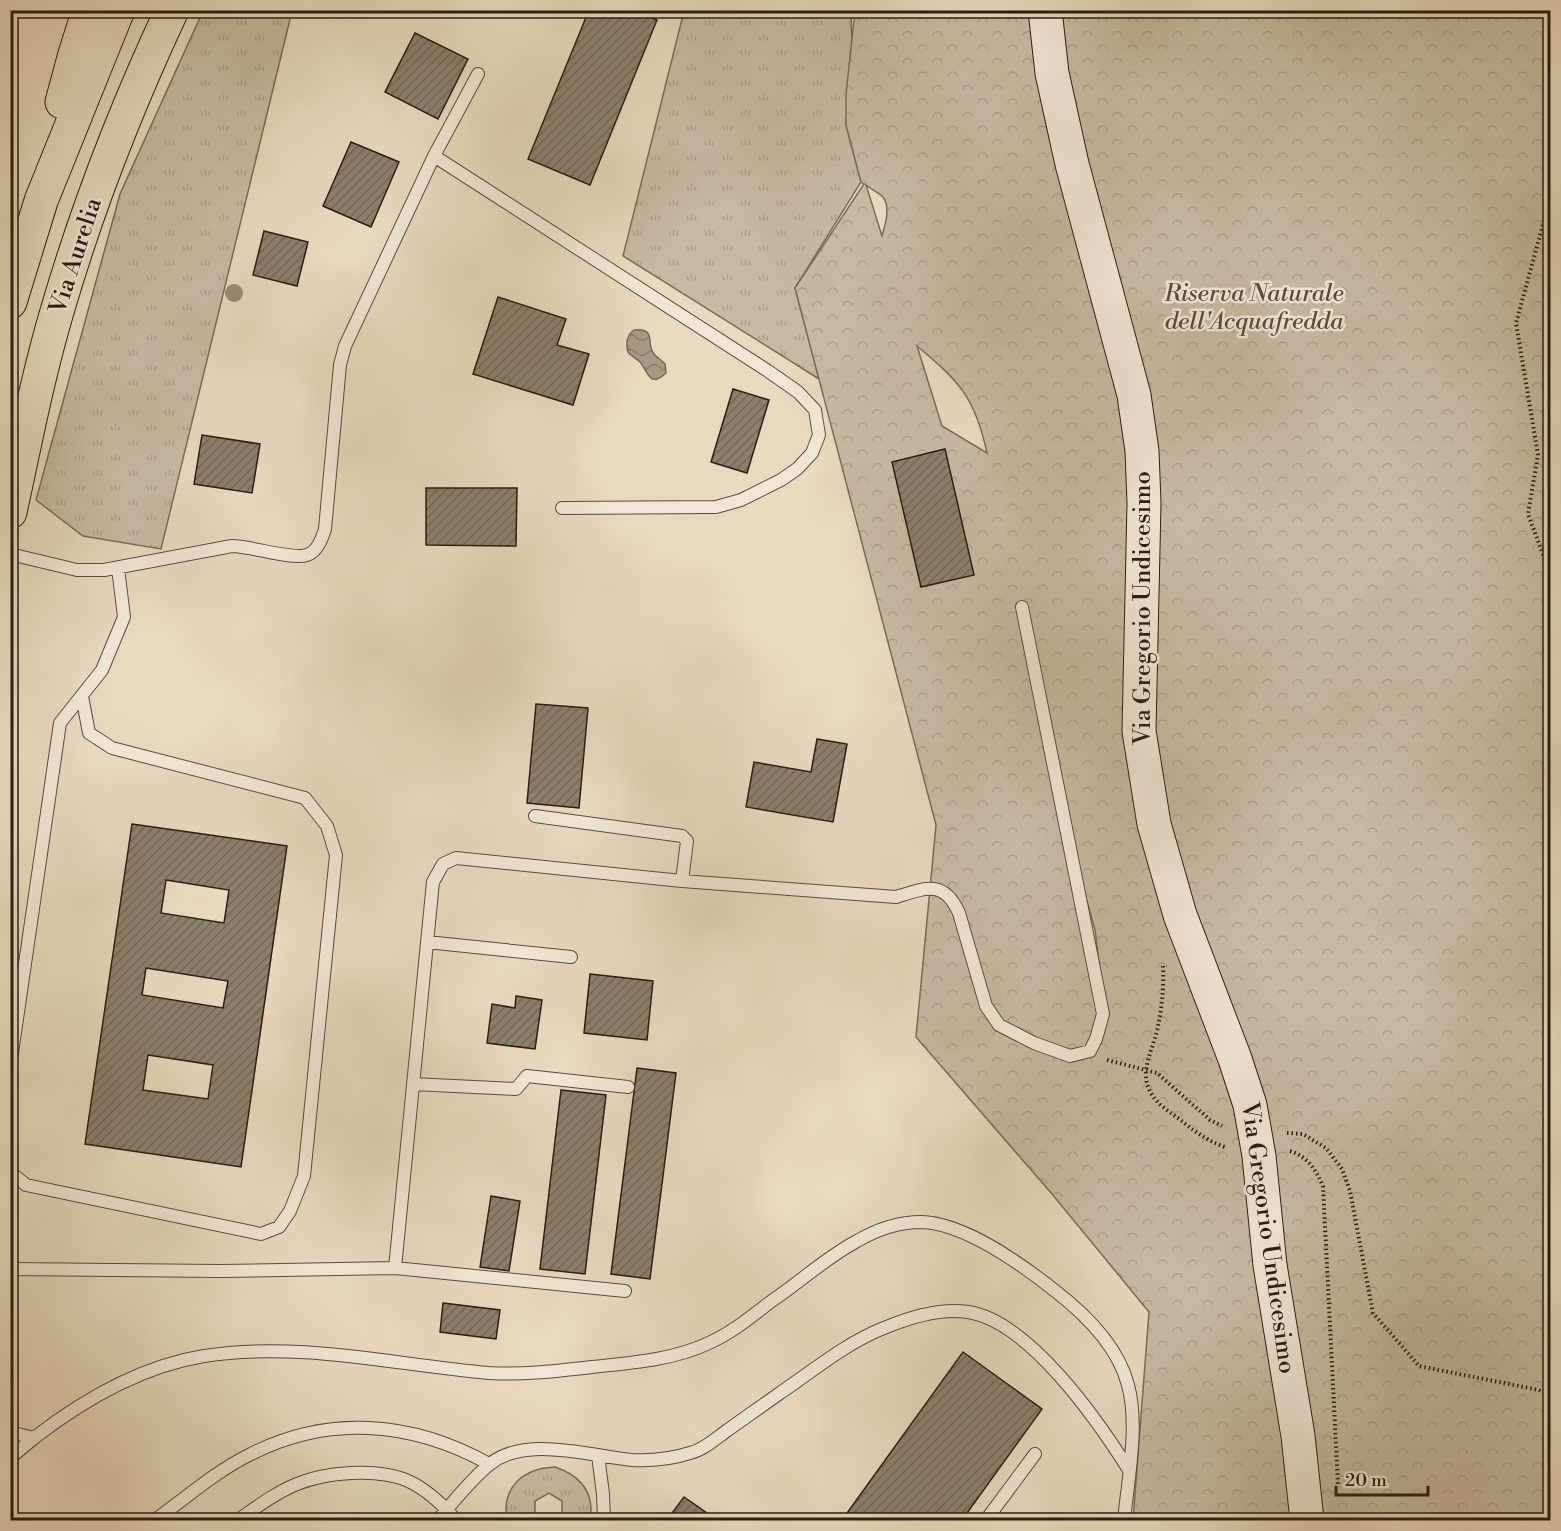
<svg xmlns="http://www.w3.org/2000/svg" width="1561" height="1531" font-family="'Libre Bodoni',serif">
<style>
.grass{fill:url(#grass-tufts);stroke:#786b5a;stroke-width:1.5}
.forest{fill:url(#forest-crowns);stroke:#786b5a;stroke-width:1.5;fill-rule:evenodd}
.water{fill:url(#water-waves);stroke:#746757;stroke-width:1.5}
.building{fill:url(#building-hatch);stroke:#281d13;stroke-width:1.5;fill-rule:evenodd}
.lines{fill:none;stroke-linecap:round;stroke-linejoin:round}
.lane-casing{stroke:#584c3e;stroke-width:14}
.secondary-casing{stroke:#281d13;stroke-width:35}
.highway-casing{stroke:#281d13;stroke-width:35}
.path{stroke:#281d13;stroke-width:4;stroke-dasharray:1.5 3;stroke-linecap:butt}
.lane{stroke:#f1e6d5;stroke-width:12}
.secondary{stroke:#f1e6d5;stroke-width:33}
.highway{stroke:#e9d9bf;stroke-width:33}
.tree{fill:#998b78}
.labels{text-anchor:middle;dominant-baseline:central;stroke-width:5;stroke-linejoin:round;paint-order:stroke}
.street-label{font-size:24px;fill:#281d13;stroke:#f1e6d5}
.park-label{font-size:24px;font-style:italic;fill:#584c3e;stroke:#f1e6d5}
</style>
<defs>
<pattern id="grass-tufts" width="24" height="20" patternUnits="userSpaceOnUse" patternTransform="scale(1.5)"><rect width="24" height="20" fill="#c8b9a2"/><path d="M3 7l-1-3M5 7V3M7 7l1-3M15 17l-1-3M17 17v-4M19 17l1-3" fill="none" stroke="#ac9f8b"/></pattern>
<pattern id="forest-crowns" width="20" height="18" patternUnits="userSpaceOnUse" patternTransform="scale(1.5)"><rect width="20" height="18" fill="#c8b9a2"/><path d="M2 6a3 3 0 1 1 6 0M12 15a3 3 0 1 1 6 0" fill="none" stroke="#ac9f8b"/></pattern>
<pattern id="water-waves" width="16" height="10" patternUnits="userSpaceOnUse" patternTransform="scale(1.5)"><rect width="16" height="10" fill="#a79985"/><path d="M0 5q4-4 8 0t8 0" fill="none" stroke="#887c6c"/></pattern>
<pattern id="building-hatch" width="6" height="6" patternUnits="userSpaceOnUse" patternTransform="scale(1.5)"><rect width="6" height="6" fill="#8c7f6c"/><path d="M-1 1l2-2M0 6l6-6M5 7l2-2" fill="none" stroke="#726758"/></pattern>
</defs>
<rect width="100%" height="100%" fill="#e9d9bf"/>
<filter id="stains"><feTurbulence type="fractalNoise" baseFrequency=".00333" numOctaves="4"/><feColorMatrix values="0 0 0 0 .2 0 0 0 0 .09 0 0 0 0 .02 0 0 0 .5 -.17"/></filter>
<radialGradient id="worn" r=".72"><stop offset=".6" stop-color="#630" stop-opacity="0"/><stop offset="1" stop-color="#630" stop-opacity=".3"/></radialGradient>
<!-- grass -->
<path class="grass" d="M203,11h89l-131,538 -78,-13 -47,-36 84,-306z
M684,11h167l1,37 -6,77 15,57 -66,106 24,91 -196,-123z
M555,1467c26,9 40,25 35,53h-34l6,-3v-16l-13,-8 -14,8v15l6,4h-34c-6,-33 17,-52 48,-53z"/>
<!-- forest -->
<path class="forest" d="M855,11h695v1509h-417l16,-208 -97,-118 -136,-157 20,-212 -141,-537 69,-104 -3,-2 -15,-57v-31zM866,185c5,4 13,8 17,12 8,10 2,29 -1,39zM917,346c42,35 58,51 70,107l-45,-27zM1083,887l12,43 6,48z"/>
<!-- water -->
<path class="water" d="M634,330c24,-2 11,14 20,24 3,4 8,6 11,10l1,9c-17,16 -18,-2 -26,-11 -4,-4 -9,-6 -12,-10 -2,-8 -1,-17 6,-22z"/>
<!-- building -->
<path class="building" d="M589,10h44l24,10 -67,165 -62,-26z
M415,33l53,26 -30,60 -53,-27z
M351,142l48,20 -28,65 -48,-21z
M264,231l44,11 -11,44 -44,-11z
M498,297l68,22 -9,26 32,9 -16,51 -100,-31z
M733,389l36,11 -22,73 -36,-11z
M202,435l58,9 -8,49 -58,-9z
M945,449l29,126 -53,12 -29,-125z
M426,488h91l-1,58 -90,-1z
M536,704l52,4 -9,100 -52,-5z
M817,739l30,5 -14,78 -87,-15 8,-45 57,10z
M132,824l155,22 -46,321 -156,-23zM166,880l63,10 -5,33 -63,-10zM146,968l82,13 -5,27 -81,-13zM148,1055l65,10 -5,34 -65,-9z
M590,974l63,7 -6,59 -63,-7z
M516,996l26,4 -7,49 -48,-6 5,-39 23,4z
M637,1068l39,5 -26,206 -39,-5z
M561,1090l45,5 -21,179 -45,-5z
M491,1196l29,5 -11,70 -29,-4z
M443,1303l57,7 -4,29 -56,-7z
M963,1352l79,57 -80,111h-120z
M684,1497l33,23h-50z"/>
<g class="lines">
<defs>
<path id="lane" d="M434,156l334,215 30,21 17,18 4,25 -7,18 -15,16 -16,11 -40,20 -25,7 -154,1
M10,554l67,16h27l128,-24c19,0 59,14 75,9 10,-3 15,-16 18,-26l15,-164 5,-19 89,-190 44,-82
M535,816l147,20 5,5 -5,40
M427,942l144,15
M10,1067l50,-344 42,-53 22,-53 -6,-49
M413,1084l103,5 11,-13 101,11
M10,1172l16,13 235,49 18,-7 11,-16 14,-35 32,-321 -9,-29 -22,-28 -193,-50 -23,-15 -7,-37
M395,1268l230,23
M10,1269l210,2 175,-3 38,-386 10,-18 13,-6 226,23 214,16c29,-9 48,-18 63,16l27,93 13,19 35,18 36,13 20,-5 6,-12 7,-25 -81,-407
M10,1432l24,6c49,-38 108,-72 170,-82 95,-15 191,9 285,17 34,2 69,-2 103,-6 40,-4 82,-7 119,-25 22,-10 42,-27 62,-42 28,-19 54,-43 84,-59 19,-11 42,-19 64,-19 44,1 100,42 133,68 30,23 64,56 74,95 11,40 0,94 -4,135
M598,1455l5,39 1,26
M10,1458l24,-20
M155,1520c31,-22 60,-48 94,-65 79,-41 163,-34 240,9
M238,1520c19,-13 37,-27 59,-36 29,-12 79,-16 109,-4 19,8 37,25 50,40
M438,1520c14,-17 35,-43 52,-56 36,-29 100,-8 142,-4 19,1 39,-1 58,-7 13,-3 24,-13 35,-21 18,-13 37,-26 55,-39 34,-23 66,-50 104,-65 24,-10 57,-20 84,-16 61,9 130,109 161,158
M986,1520l49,-66"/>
<path id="secondary" d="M1045,10l7,63 20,91 62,231 8,56 2,52 -5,228 15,93 26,91 55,144 15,46 9,51 11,109 28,171 9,84"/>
<path id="highway" d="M62,102l13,-48 14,-44
M10,302l31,-101 77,-191
M10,512c15,-69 28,-137 48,-204 30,-102 69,-202 114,-298"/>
</defs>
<!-- lane casing -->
<use href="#lane" class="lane-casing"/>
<!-- secondary casing -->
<use href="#secondary" class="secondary-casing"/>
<!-- highway casing -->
<use href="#highway" class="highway-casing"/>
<!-- path -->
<path class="path" d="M1550,199l-34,124 22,132 -10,59 22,59
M1163,966c1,20 -1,41 -5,60 -4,22 -20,46 -7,67 6,11 17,18 27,25 15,12 29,23 47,29
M1107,1060l50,13 53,47 12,6
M1287,1133l16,1 23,14 16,21 8,22 23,122 46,53 120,24 11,6
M1290,1151c18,6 26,19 33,35l15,299"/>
<!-- lane -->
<use href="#lane" class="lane"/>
<!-- secondary -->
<use href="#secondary" class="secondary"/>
<!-- highway -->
<use href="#highway" class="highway"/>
</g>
<!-- trees -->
<circle class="tree" cx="234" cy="293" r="9"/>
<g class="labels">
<!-- street labels -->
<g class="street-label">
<text transform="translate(76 256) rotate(-72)">Via Aurelia</text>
<text transform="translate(1143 608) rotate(-90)">Via Gregorio Undicesimo</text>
<text transform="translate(1268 1238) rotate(82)">Via Gregorio Undicesimo</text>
</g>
<!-- park labels -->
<g class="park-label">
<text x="1254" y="294">Riserva Naturale<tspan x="1254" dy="28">dell'Acquafredda</tspan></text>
</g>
</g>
<!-- margin -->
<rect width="1561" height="1531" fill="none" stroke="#e9d9bf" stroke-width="36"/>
<rect x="12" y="12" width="1537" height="1507" fill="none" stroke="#281d13" stroke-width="3"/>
<rect x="18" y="18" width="1525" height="1495" fill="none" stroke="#281d13" stroke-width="1.5"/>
<!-- scale -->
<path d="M1336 1486v9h92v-9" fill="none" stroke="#281d13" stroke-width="3"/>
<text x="1345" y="1486" font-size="18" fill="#281d13" stroke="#f1e6d5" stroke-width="4.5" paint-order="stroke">20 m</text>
<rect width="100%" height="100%" filter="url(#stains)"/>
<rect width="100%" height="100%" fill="url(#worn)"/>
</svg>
